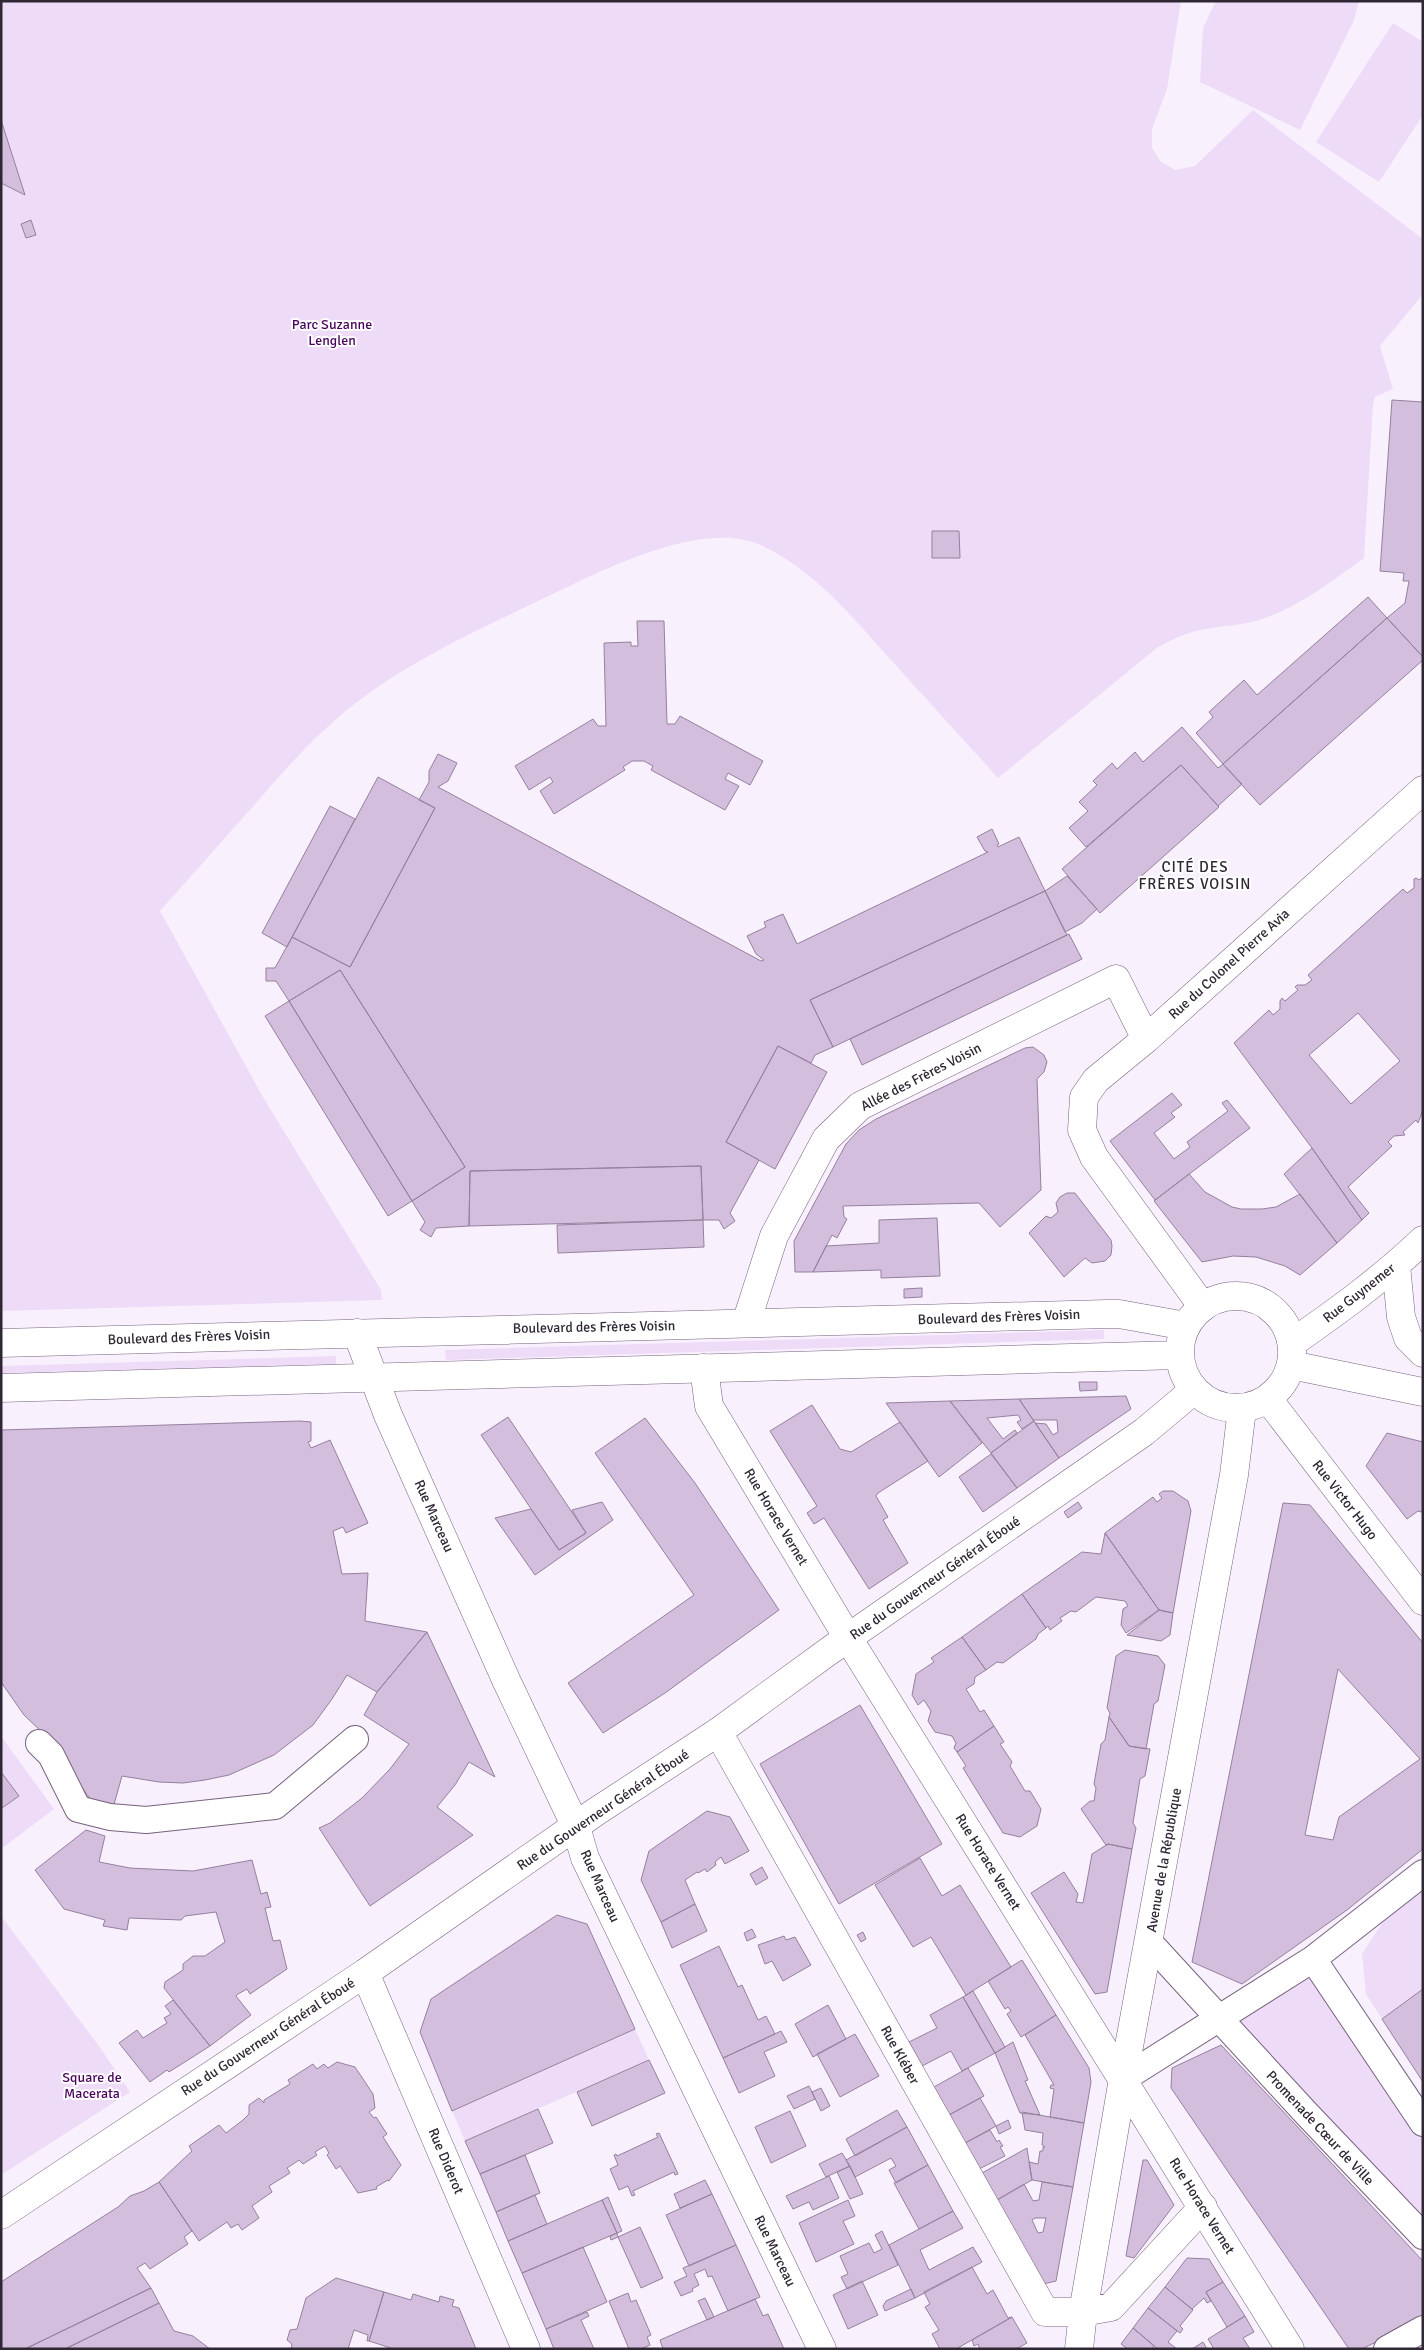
<svg xmlns="http://www.w3.org/2000/svg" width="1424" height="2350" font-family="Signika,sans-serif">
<style>
.green{fill:#eedbf7}
.building{fill:#d4bedd;stroke:#95809e;fill-rule:evenodd}
.lines{fill:none;stroke-linecap:round;stroke-linejoin:round}
.pedestrian-casing{stroke:#76627e;stroke-width:28}
.minor-casing{stroke:#76627e;stroke-width:29}
.tertiary-casing{stroke:#76627e;stroke-width:29}
.secondary-casing{stroke:#76627e;stroke-width:29}
.primary-casing{stroke:#76627e;stroke-width:29}
.pedestrian{stroke:#fff;stroke-width:26}
.minor{stroke:#fff;stroke-width:28}
.tertiary{stroke:#fff;stroke-width:28}
.secondary{stroke:#fff;stroke-width:28}
.primary{stroke:#fff;stroke-width:28}
.labels{text-anchor:middle;dominant-baseline:central;stroke-width:4;stroke-linejoin:round;paint-order:stroke}
.park-label{font-size:14px;fill:#49035e;stroke:#fff}
.street-label{font-size:14px;fill:#2f2733;stroke:#fff}
.neighbourhood-label{font-size:15px;letter-spacing:1px;fill:#2f2733;stroke:#fff}
</style>
<rect width="100%" height="100%" fill="#f9f0fd"/>
<!-- green -->
<path class="green" d="M1,1h1180l-14,88 -15,40v19l8,13 15,9 20,-4 58,-56 170,129v55l-43,52 13,43 -18,8 -2,7 -9,154c-31,22 -62,47 -99,60 -21,8 -43,7 -64,12 -16,3 -29,10 -43,17l-160,131c-36,-40 -72,-79 -108,-119 -39,-43 -77,-91 -132,-115 -61,-25 -163,30 -218,56 -70,34 -138,64 -198,114 -32,27 -59,58 -86,89 -32,36 -64,72 -96,108l103,186 118,193 1,10 -381,11z
M1216,1h143l-5,19 -54,110 -100,-48 3,-54z
M1393,23l30,19v73l-44,67 -63,-40z
M1104,1330v9l-658,21 -1,-10z
M336,1356v8l-335,9v-7z
M1,1736l53,73 -53,40z
M1423,1892v97l-41,30 -16,-25 -4,-40 26,-40z
M1,1916l98,130 31,46 -129,83z
M1313,1959l110,164v113l-204,-218z
M635,2029l14,31 -184,81 -13,-30z"/>
<!-- building -->
<path class="building" d="M1,120l24,75 -24,-12z
M31,220l5,15 -10,3 -5,-14z
M1392,400l31,2v255l-36,-39 18,-15 4,-22h-6l1,-8 -24,-2z
M932,531h27l1,27h-28z
M1368,597l19,21 -164,146 -27,-31 17,-16 -4,-5 35,-32 13,15z
M1387,618l36,39v3l-163,145 -37,-41z
M637,621h27l3,103h8l5,-8 83,45 -13,24 -22,-12 -3,6 14,7 -14,24 -74,-40 2,-4 -9,-5h-12l-9,6 2,3 -71,44 -14,-23 13,-9 -3,-5 -21,13 -14,-24 78,-47 5,7h8l-2,-83 27,-1v4h7z
M1182,727l36,41 5,-4 19,20 -24,22 -37,-41 -95,82 -17,-19 19,-17 -9,-9 18,-17 -4,-4 19,-18 5,6 18,-17 8,10z
M438,754l19,9 -9,18 -10,6 323,174 3,-1 -8,-6 -9,-18 19,-9 -2,-5 19,-8 14,30 191,-92 -3,-1 -8,-14 15,-8 7,15 -2,1 1,2 21,-10 26,54 -235,109 23,47 -18,8 -4,8 -33,-17 -52,96 33,18 -29,53 5,8 -11,8 -5,-9h-16l-2,-54 -231,5 -1,55 -33,2 -5,9 -11,-7 5,-8 -13,-21 53,-34 -125,-197 -51,31 -13,-20h-10v-13h9l17,-31 58,30 85,-159 -16,-8 10,-18v-11z
M1181,765l38,42 -119,106 -38,-44z
M378,777l57,31 -85,159 -58,-30z
M330,806l25,13 -68,128 -25,-14z
M1067,876l30,33 -15,14 -17,9 -20,-41z
M1423,877v233l-5,13 -2,-3 -13,12 2,3 -11,1 -6,6 4,4 -44,41 21,26 -7,7 -50,-72 -78,-105 35,-33 4,5 7,-6v-8l2,-3 3,3 13,-11 -3,-3 2,-2h8l7,-5 -4,-5 95,-86 4,4 7,-5v-9l2,-1 3,2zM1358,1013l42,48 -49,43 -42,-49z
M1045,891l22,44 -234,112 -23,-47z
M1069,934l13,25 -220,106 -12,-26z
M340,970l125,197 -53,34 -123,-200z
M289,1001l123,200 -24,15 -123,-200z
M778,1046l49,26 -52,97 -49,-27z
M1033,1047l11,8 3,7 -3,10 -7,7 4,111 -41,37 -21,-24 -136,3 1,11 3,2 -10,19 -5,-3 -19,37h-18l-1,-31 52,-97 13,-14 17,-11 149,-71z
M1172,1093l10,12 -11,8 4,4 -21,16 20,26 16,-12 -3,-5 41,-31 -6,-8 5,-3 23,28 -95,72 -45,-59z
M1312,1148l50,72 -25,23 -53,-69z
M701,1166l2,54 -234,6 1,-55z
M1189,1174l16,18 27,15 9,2h21l14,-2 24,-13 37,49 -37,32 -15,-9 -29,-9 -23,-1 -31,6 -48,-61z
M1067,1193h8l36,47 1,6 -1,9 -6,6 -13,2 -7,-5 -21,19 -35,-44 17,-17 5,2 7,-6 -2,-9 4,-6z
M937,1218l3,58 -59,2v-8l-68,2 13,-26 53,-3v-23z
M703,1220l1,27 -146,6 -1,-28z
M922,1288v9l-18,1v-9z
M1079,1382h18v8l-17,1z
M1126,1396l5,13 -72,49 -24,-35 11,1 7,11 5,-3 -1,-12h-24l-14,-21z
M1019,1399l15,22 -12,8 -5,-7 4,-2 -3,-5 -31,3 16,21 12,-9 2,3 -26,20 -41,-52z
M950,1401l32,42 -43,34 -53,-74z
M812,1405l28,44 11,3 49,-30 28,39 -50,32 -2,3 12,21 -5,3 25,43 -39,26 -45,-71 -10,6 -7,-11 10,-7 -47,-75z
M508,1417l78,116 -27,17 -78,-115z
M645,1418l50,65 84,127 -114,83 -62,40 -35,-50 126,-88 -99,-142z
M300,1421l11,1v19l-3,1 3,6 19,-8 38,83 -22,10 -3,-6 -10,4 9,43 26,-1 -3,48 62,11 -50,60 -30,-17 -15,24 -19,26 -39,30 -45,20 -24,5 -22,3 -24,-1 -37,-6 -9,32 -20,-5 -49,-69 -20,-19 -23,-33v-252z
M1034,1421l25,37 -42,30 -26,-35z
M1387,1433l36,9v67l-2,3 -3,-1 -11,8 -41,-53z
M991,1454l26,34 -34,24 -24,-35z
M1163,1491h10l15,10 3,10 -18,102 -14,-3 -54,-77 48,-36 4,5 5,-4 -3,-4z
M602,1502l11,18 -78,55 -40,-57 36,-9 28,41 27,-17 -14,-23z
M1078,1502l4,6 -14,10 -4,-6z
M1283,1503l27,2 113,138v206l-76,61 -105,74 -50,-22zM1338,1669l82,90 -81,58 -6,23 -28,-5z
M1105,1533l54,77 -33,23 -5,-8 2,-16 5,-3 -3,-5 -29,-4 -20,15 -5,-1 -11,7 2,3 -12,9 -2,-4 -2,2 -24,-34 60,-42 19,2z
M1022,1594l24,34 -8,6 -2,5 -33,24 -6,-1 -11,8 -24,-33z
M1159,1610l14,3 -3,22 -9,6 -34,-6z
M427,1632l68,145 -26,-15 -14,23 -18,22 36,28 -103,71 -51,-78 11,-5 32,-25 28,-29 19,-25 -45,-29 13,-23z
M962,1637l24,33 -11,7 -1,7 -8,5 14,23 4,-2 10,16 -37,26 -3,-4 2,-5 -4,-7 -17,-4 -7,-11 3,-10 -7,-11 -6,5 -6,-10 4,-21 18,-12 -3,-4z
M1125,1650l33,6 7,9 -7,36 -4,3 -8,45 -17,-3 -20,-29 1,-4 -3,-5 9,-52z
M860,1705l82,139 -103,60 -79,-140z
M1109,1717l20,29 21,3 -5,27 -5,3 -7,44 3,5 -4,21 -24,-5 -2,1 -25,-36 9,-8h4l2,-13 -2,-4 7,-40 4,-4z
M994,1726l10,16 -4,2 12,18 -2,4 15,25h5l11,18 -4,17 -17,11 -17,-4 -40,-65 3,-2 -9,-14z
M1,1772l18,24 -17,12 -1,-1z
M707,1811l23,6 19,34 -24,13 -4,-7 -6,5 1,3 -9,7 -2,-3 -7,4 -1,-1 -12,8 10,24 -34,18 -20,-42 8,-29z
M86,1830l19,6 -6,26 31,6 63,3 59,-11 9,34 6,-2 4,15 -6,1 8,33 7,-1 7,29 -37,25 -3,-5 -9,5 -2,2 15,19 -41,31 -46,-58 1,-6 18,-12v-6l10,-8h12l20,-14 -9,-30 -31,4 -4,4 -52,-2 -2,12 -24,-4 2,-6 -41,-11 -29,-39z
M1108,1844l24,5 -25,143 -12,2 -64,-101 33,-21 14,22 -2,8 7,1 9,-49z
M920,1858l22,38 18,-11 51,82 -45,28 -35,-58 -18,10 -38,-62z
M762,1867l6,11 -12,7 -6,-11z
M695,1904l12,27 -35,17 -11,-26z
M557,1915l30,9 48,105 -183,82 -32,-79 11,-33z
M752,1929l4,8 -9,4 -3,-8z
M863,1932l3,7 -5,3 -4,-7z
M784,1936l2,4 9,-3 16,28 -28,16 -11,-20 -7,3 -7,-19z
M719,1946l19,41 4,-2 16,35 8,-4 9,18 -52,24 -43,-93z
M1022,1960l34,55 -35,22 -14,-23 4,-3 -3,-4 -3,2 -17,-28z
M1423,1989v93l-41,-63z
M973,1991l32,56 -10,6 -32,-56z
M963,1997l32,56 -33,18 -11,-20 -29,15 -13,-24 28,-14 -7,-13z
M173,2000l37,46 -41,26 -2,-2 -17,12 -31,-39 18,-13 6,8 24,-15 -3,-5 7,-4 -6,-8z
M828,2005l18,34 -33,18 -18,-33z
M1056,2015l33,53 2,14 -7,41 -34,-6 4,-28 -4,-1 1,-3h3l-29,-50z
M781,2031l6,11 -23,10 11,24 -36,17 -16,-35z
M855,2034l24,42 -39,21 -23,-43z
M1013,2042l15,38 -3,1 15,34 -20,-2 -25,-60z
M1221,2045l202,216v57l-61,31h-13l-178,-261 1,-20z
M649,2060l16,33 -73,33 -15,-34z
M337,2062l18,5 18,27 2,14 -6,4 5,6 2,-1 11,17 -4,3 18,28 -12,16 -1,-1 -12,7 1,2 -19,4 -18,-27 -4,3 -9,-14 2,-2 -4,-7 -10,6 2,3 -14,9 -4,-4 -12,8 3,5 -21,13 3,6 -20,14 7,12 -17,12 -4,-6 -7,4 -4,-6 -28,19 -40,-59 33,-31 -3,-5 30,-21 7,8 17,-13 6,-6v-9l10,-7 5,5v-3l26,-16 -2,-4 25,-16 4,5 7,-5 4,4z
M968,2068l16,28 -35,19 -15,-28z
M809,2086l6,13 -21,10 -7,-13z
M821,2088l9,18 -9,5 -9,-19z
M980,2098l16,28 -31,17 -16,-28z
M538,2109l15,34 -73,31 -15,-33z
M897,2110l10,17 -52,29 -9,-17z
M790,2111l16,35 -35,17 -16,-36z
M1022,2112l62,11 -11,64 -41,-7 -3,-18 9,2 2,-13h3v-4h2l-3,-2 1,-12 -18,-3z
M1008,2120l3,8 -12,6 -3,-8z
M907,2127l21,38 -32,18 -7,-13 7,-4 -5,-8 -36,19 -9,-17z
M990,2130l7,12 2,-2 4,6 -3,1 5,9 -26,13 -14,-26z
M659,2133l19,41 -3,1 -1,-3 -41,19 2,4 -3,1 -4,-10 -9,4 -9,-21 8,-4 -4,-10 2,-1 1,2 41,-19 -2,-3z
M1027,2148l5,32 -35,20 -15,-27z
M842,2153l8,13 -24,11 -7,-13z
M525,2155l15,38 -44,19 -16,-38z
M1143,2160h4l27,45 -40,53 -8,-2z
M928,2165l25,46 -34,18 -25,-46z
M850,2166l13,28 -13,5 -13,-27z
M829,2176l10,22 -26,12 -4,-8 -16,7 -7,-13z
M705,2180l7,14 -32,14 -6,-14z
M159,2182l33,49 -8,6 4,7 -38,25 -5,-6 -8,5 14,20 -126,61h-24v-67l117,-75 12,-11 14,-5z
M1042,2182l31,5 -17,94 -13,3 -46,-84 27,-16 9,17 6,-1zM1035,2218h11l-3,14 -5,1 -6,-13z
M712,2194l24,51 -47,21 -23,-51z
M535,2195l12,29 -39,17 -12,-29z
M608,2197l14,34 -5,2 -15,-33z
M602,2200l15,33 -95,40 -14,-32z
M848,2200l7,16 -12,5 11,23 -38,18 -17,-39z
M953,2211l10,17 -43,22 9,20 44,-23 9,15 -67,36 -26,-53z
M640,2227l23,51 -22,10 -23,-51z
M882,2231l16,34 -51,24 -6,-12 7,-3 -8,-18 29,-13 5,10 8,-4 -7,-14z
M617,2233l1,4 -7,3 -1,-4z
M736,2245l24,52 -32,14 -16,-35 -4,1 -3,-8 -11,5 5,11 -7,4 1,2 -12,5 -7,-14 13,-6 -4,-8z
M583,2247l24,55 -61,27 -24,-56z
M1187,2258l22,1 14,23 -17,10 5,9 -4,2 -3,-5 -12,11 -27,-22z
M972,2267l15,27 6,-4 15,28 4,-1 -56,32h-16l-8,-15 7,-4 -14,-23 5,-3 -6,-12z
M336,2278l48,14 -15,49h-2l1,-6 -14,-5 -6,19h-57l1,-5 -5,-4 3,-10 7,-1 9,-31z
M862,2281l16,34 -30,14 -15,-34z
M1223,2282l22,34 -18,11 -21,-35z
M1165,2287l28,23 -13,16 3,3 -3,4 -32,-25z
M151,2288l8,15 -94,46h-40z
M911,2289l4,9 -30,13 -2,-5 3,-5z
M384,2292l27,8 2,-6 26,8 1,-6 14,4 -2,6 7,2 17,41h-82l-25,-8z
M628,2293l3,9 5,-2 15,35 -4,2 3,8 -9,4h-12l-20,-48z
M705,2298l9,19 -7,3 -9,-19z
M755,2299l8,17 5,-2 16,35h-121l-3,-9z
M159,2303l15,28 19,5 17,13h-145z
M1148,2308l29,23 -9,11 9,7h-19l-25,-21z
M587,2312l2,4 -8,4 13,29h-40l-8,-20z
M1245,2316l9,16 -11,6 7,11h-36l-6,-10z
M1012,2317l15,26 -11,6h-36l-2,-5 -4,2 -2,-6z
M1133,2328l21,18 -2,3h-24l-7,-5z
M1203,2342l4,7h-15z"/>
<g class="lines">
<defs>
<path id="pedestrian" d="M39,1743l12,12 27,54 32,8 36,3 129,-14 80,-67
M1149,1942l156,170 118,124
M1313,1959l110,164
M1123,2079l190,-120 110,-86
M1387,2349l36,-20"/>
<path id="minor" d="M1203,1307l-109,-150 -12,-27 2,-33 12,-17 50,-41 277,-249
M746,1323l28,-87 52,-97 34,-33 256,-127 30,60
M357,1333l31,82 119,267 69,145 9,31 237,491
M704,1368l5,38 139,232 442,711
M1268,1399l155,202
M718,1732l327,580h38l28,-5 92,-100
M1079,2349l4,-37 40,-233 111,-604 8,-66"/>
<path id="tertiary" d="M365,1973l161,376"/>
<path id="secondary" d="M1396,1265l5,52 7,21 15,15
M1292,1343c46,-32 90,-64 131,-103
M1,2215l364,-242 232,-162 121,-79 111,-81 315,-219 50,-42"/>
<path id="primary" d="M1180 1352a56 56 0 1 1 112 0a56 56 0 1 1-112 0Z
M1,1343l1106,-29h12l67,12
M1291,1365l132,27
M1,1388l1179,-33"/>
</defs>
<!-- pedestrian casing -->
<use href="#pedestrian" class="pedestrian-casing"/>
<!-- minor casing -->
<use href="#minor" class="minor-casing"/>
<!-- tertiary casing -->
<use href="#tertiary" class="tertiary-casing"/>
<!-- secondary casing -->
<use href="#secondary" class="secondary-casing"/>
<!-- primary casing -->
<use href="#primary" class="primary-casing"/>
<!-- pedestrian -->
<use href="#pedestrian" class="pedestrian"/>
<!-- minor -->
<use href="#minor" class="minor"/>
<!-- tertiary -->
<use href="#tertiary" class="tertiary"/>
<!-- secondary -->
<use href="#secondary" class="secondary"/>
<!-- primary -->
<use href="#primary" class="primary"/>
</g>
<g class="labels">
<!-- park labels -->
<g class="park-label">
<text x="332" y="324">Parc Suzanne<tspan x="332" dy="16">Lenglen</tspan></text>
<text x="92" y="2077">Square de<tspan x="92" dy="16">Macerata</tspan></text>
</g>
<!-- street labels -->
<g class="street-label">
<text transform="translate(1229 964) rotate(-42)">Rue du Colonel Pierre Avia</text>
<text transform="translate(921 1077) rotate(-27)">Allée des Frères Voisin</text>
<text transform="translate(1359 1293) rotate(-38)">Rue Guynemer</text>
<text transform="translate(999 1317) rotate(-2)">Boulevard des Frères Voisin</text>
<text transform="translate(594 1327) rotate(-1)">Boulevard des Frères Voisin</text>
<text transform="translate(189 1337) rotate(-2)">Boulevard des Frères Voisin</text>
<text transform="translate(1345 1500) rotate(52)">Rue Victor Hugo</text>
<text transform="translate(434 1516) rotate(66)">Rue Marceau</text>
<text transform="translate(776 1517) rotate(59)">Rue Horace Vernet</text>
<text transform="translate(935 1578) rotate(-35)">Rue du Gouverneur Général Éboué</text>
<text transform="translate(603 1810) rotate(-34)">Rue du Gouverneur Général Éboué</text>
<text transform="translate(1164 1860) rotate(-80)">Avenue de la République</text>
<text transform="translate(988 1862) rotate(58)">Rue Horace Vernet</text>
<text transform="translate(600 1886) rotate(66)">Rue Marceau</text>
<text transform="translate(268 2037) rotate(-33)">Rue du Gouverneur Général Éboué</text>
<text transform="translate(900 2055) rotate(61)">Rue Kléber</text>
<text transform="translate(1320 2128) rotate(47)">Promenade Cœur de Ville</text>
<text transform="translate(446 2161) rotate(67)">Rue Diderot</text>
<text transform="translate(1202 2206) rotate(58)">Rue Horace Vernet</text>
<text transform="translate(775 2251) rotate(64)">Rue Marceau</text>
</g>
<!-- neighbourhood labels -->
<g class="neighbourhood-label">
<text x="1195" y="867">CITÉ DES<tspan x="1195" dy="17">FRÈRES VOISIN</tspan></text>
</g>
</g>
<!-- border -->
<rect width="1424" height="2350" fill="none" stroke="#2f2733" stroke-width="5"/>
</svg>
